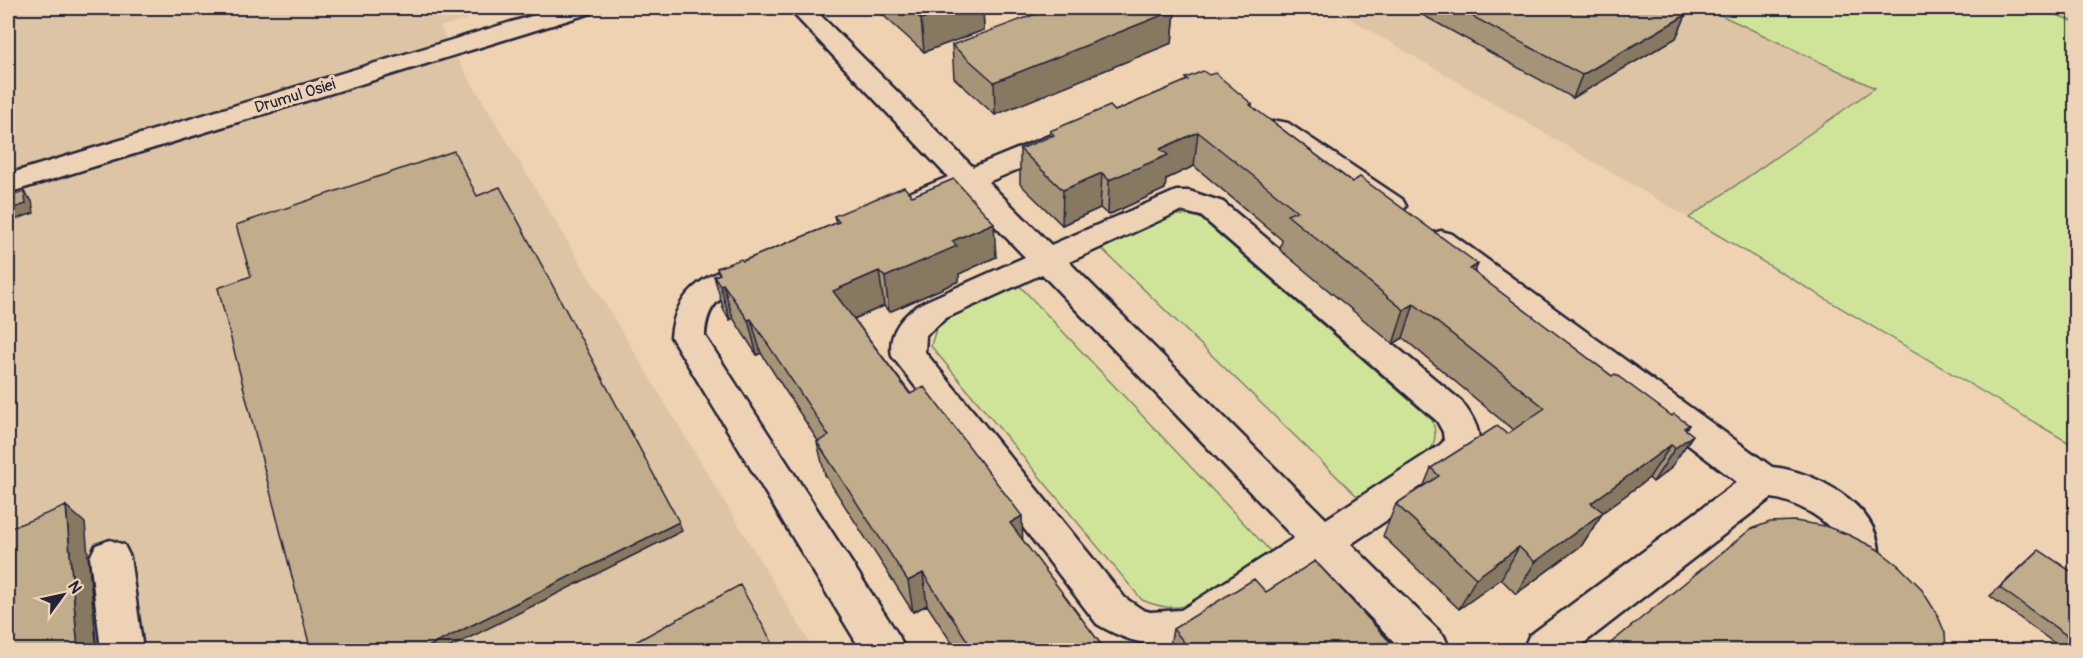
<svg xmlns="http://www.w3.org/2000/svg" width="2083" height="658" font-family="Pangolin,sans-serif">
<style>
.built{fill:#dcc4a4}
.green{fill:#d0e499;stroke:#79836a;stroke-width:1.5}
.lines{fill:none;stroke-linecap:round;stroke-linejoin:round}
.minor-casing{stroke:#22223b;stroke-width:5}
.minor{fill:#eed2b5;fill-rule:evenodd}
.wall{fill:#a69478;stroke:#22223b;stroke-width:1.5}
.shaded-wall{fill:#877862;stroke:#22223b;stroke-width:1.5}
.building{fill:#c1ac8c;stroke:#22223b;stroke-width:1.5}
.labels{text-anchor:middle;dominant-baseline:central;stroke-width:6;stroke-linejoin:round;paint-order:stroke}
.street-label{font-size:16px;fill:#22223b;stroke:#eed2b5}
</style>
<rect width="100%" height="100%" fill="#eed2b1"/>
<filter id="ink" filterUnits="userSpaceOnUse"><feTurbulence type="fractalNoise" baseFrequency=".0167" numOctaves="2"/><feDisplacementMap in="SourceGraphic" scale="12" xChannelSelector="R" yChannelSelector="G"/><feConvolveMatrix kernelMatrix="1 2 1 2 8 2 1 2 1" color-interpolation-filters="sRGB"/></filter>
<g filter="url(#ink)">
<!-- built -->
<path class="built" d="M8,8h493l-61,19 19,35 355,588h-806z
M1332,8h374l169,80 -186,130z"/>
<!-- green -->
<path class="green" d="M1706,8h332l37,14 1,417 -5,5 -382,-226 186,-130z
M1168,215h21l11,3 232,202c3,9 5,17 0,27 -6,14 -57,41 -73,51l-261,-253z
M1017,283l255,270 -77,50c-19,7 -34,5 -53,-3l-211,-254 5,-17 12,-13z"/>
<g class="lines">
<defs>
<path id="minor" d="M558,8h36l-3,5 -583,180v-19z
M788,8h25l160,159 78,-32 10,-3 10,3 4,6 -4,6 -83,35 63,63 125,-54h13l34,11 238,199c22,29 26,46 -2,71l-108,72 93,92 6,14h-48l-83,-86c-24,16 -49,32 -73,48 -53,35 -92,46 -149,12l-205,-268c-5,-24 12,-43 32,-54l101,-45 -62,-64 -46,18 -10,-3 -5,-7 5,-7 41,-17zM1180,211l21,5 236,205 6,11 1,9 -4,4 -114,74 -257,-257zM1042,274l252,264 -113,72 -31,2 -7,-2 -18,-12 -200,-246 1,-17 20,-17z
M1278,121l10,2 114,76 4,7 -4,7 -11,3 -11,-3 -112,-78 -4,-6 4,-6z
M1441,231l11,3 320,233c42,4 106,37 107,86 1,10 -6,21 -10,30l-14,5 -14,-5 -6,-12c4,-9 7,-18 4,-28 -6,-23 -47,-43 -68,-45l-196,152h-52l6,-14 208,-154 -307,-234 -4,-7 4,-7z
M757,258l11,3 5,8c-18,30 -65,9 -68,67l194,300 6,14h-44l-190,-313c4,-51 42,-66 86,-79z
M110,540l14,5 6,12 13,93h-42l-11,-93 6,-12z"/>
</defs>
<!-- minor casing -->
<use href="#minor" class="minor-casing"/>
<!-- minor -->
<use href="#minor" class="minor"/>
</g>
<!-- wall -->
<path class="wall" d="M875,8h108l1,22 -60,22z
M1022,8h23l-15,5z
M1410,8h261l15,7 -10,23 -103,60z
M1175,10l-3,33 -177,72 -41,-37 -2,-33z
M1209,75l43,29v3l360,269 60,40 17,9 -3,4 -16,40 -17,13 -4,-4 -46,34 -21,33 -66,49 -15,-15 -42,30 -76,-73 13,-32 28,-19 7,-17 76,-34 6,-4 -110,-92 -10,6 -113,-94 2,-10 -88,-74 -28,13 -1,10 -57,26 -8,-7 -38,17 -42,-41v-35l30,-12v-6l65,-20 71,-30v-3z
M912,196l84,61 -37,17v7l-70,31 -5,-6 -30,13 252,332h-149l-30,-46 -14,7 -88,-137 -8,-33 1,-1 -57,-88 -4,2 -24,-37 -3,2 -6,-9 -10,-35 5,-2 -2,-6 26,-7 93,-38 -2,-7z
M2039,550l37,25v73l-3,3h-8l-75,-55z
M1266,592l122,59h-219l4,-22z"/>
<!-- shaded-wall -->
<path class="shaded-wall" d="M954,8h29l1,22 -60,22 -3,-33z
M1030,8h15l-15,5z
M1175,10l-3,33 -177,72 -1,-33z
M1686,15l-10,23 -103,60 9,-23z
M1198,132l-4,34 -28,13 -1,10 -57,26 1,-35 51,-31z
M1102,173l-2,35 -38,17 1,-35z
M24,192l8,9 2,12 -26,9v-12z
M994,223l2,34 -37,17v7l-70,31 -4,-35 67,-36z
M1478,264l-13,35 5,-30z
M879,271l5,35 -45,19 -6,-34z
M723,284l10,34 -3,2 -10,-35z
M1414,304l-11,34 -10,6 11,-34z
M751,319l10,34 -4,2 -9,-35z
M1693,435l-23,34 -17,13 22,-34z
M1671,445l-22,33 -78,58 20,-33z
M66,506l19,17 12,128h-19z
M1603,512l-21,33 -66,49 19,-32z
M1022,516l1,33 -13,-26z
M679,522l3,9 -239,120h-23z
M1519,547l-18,32 -42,30 17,-31z
M923,573l4,32 -14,7 -5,-31z
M1391,643l-3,8h-7z"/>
<!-- building -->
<path class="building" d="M908,8h46l-33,11z
M1052,8h119l4,2 -181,72 -42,-37z
M1457,8h214l15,7 -104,60z
M1203,71l6,4 6,-2 37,31 -2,1 102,77 8,-5 118,87 -8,5 142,107 3,-2 57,42 2,-2 15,11 -5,3 9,7 -18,13 -4,-3 -80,58 12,9 -68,50 -16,-15 -43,31 -80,-74 43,-28 -8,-8 66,-42 10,8 38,-26 -131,-104 -10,6 -117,-95 10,-4 -99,-79 -38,17 8,6 -59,25 -7,-7 -39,17 -43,-41 34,-14 -4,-4 60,-25 5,5 73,-31 -2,-2z
M454,151l23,45 23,-9 179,335 -259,129h-109l-93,-363 33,-12 -15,-51z
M954,179l40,44 -42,18 5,5 -72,31 -6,-6 -46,20 77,103 14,-7 98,129 -12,7 96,128h-132l-51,-78 -15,8 -91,-139 12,-6 -78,-117 -3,1 -25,-36 -3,1 -6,-9 6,-2 -3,-6 24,-9 2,2 96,-39 -5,-6 70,-29 8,9z
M24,192l2,12 -18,6v-13z
M66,506l12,145h-70v-122z
M1795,521l30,5 24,9 28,14 22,17 21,21 17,27 8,19 1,18h-345l150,-122 19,-7z
M2039,550l37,25v67l-76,-54z
M1315,561l76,82 -10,8h-211l14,-9 -11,-13 81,-50 12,13z
M740,585l37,66h-158z"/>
</g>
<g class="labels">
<!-- street labels -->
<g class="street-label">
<text transform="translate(295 96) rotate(-17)">Drumul Osiei</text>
</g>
</g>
<!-- margin -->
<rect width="2083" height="658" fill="none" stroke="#eed2b5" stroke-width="30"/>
<rect x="15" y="15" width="2053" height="628" fill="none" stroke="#22223b" stroke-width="2" filter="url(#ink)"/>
<!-- north arrow -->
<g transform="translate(63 595) rotate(57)" stroke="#eed2b5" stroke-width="4.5" paint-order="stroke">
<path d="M0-4.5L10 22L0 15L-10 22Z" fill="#22223b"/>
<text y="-9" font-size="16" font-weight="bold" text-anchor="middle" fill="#22223b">N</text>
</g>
</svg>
